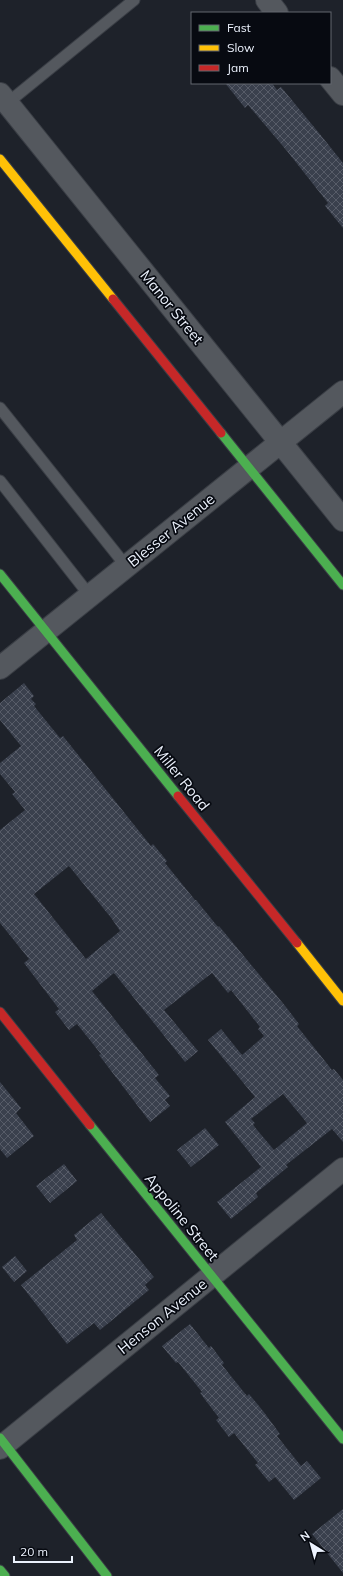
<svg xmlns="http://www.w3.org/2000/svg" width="343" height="1576" font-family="Mulish,sans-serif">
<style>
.building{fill:url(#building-cross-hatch);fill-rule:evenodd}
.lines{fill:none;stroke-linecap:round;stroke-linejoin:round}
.lane-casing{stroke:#3a3e45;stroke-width:13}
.street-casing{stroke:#3a3e45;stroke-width:24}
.fast-casing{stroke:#3a3e45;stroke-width:11}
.slow-casing{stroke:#3a3e45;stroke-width:11}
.jam-casing{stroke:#3a3e45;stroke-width:11}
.lane{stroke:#54585e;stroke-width:11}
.street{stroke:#54585e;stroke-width:22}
.fast{stroke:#4caf50;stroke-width:9}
.slow{stroke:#ffc107;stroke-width:9}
.jam{stroke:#c62828;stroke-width:9}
.labels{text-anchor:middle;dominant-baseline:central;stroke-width:3.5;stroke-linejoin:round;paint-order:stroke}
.street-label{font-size:15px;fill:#ecf2fd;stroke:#070a11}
</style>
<defs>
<pattern id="building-cross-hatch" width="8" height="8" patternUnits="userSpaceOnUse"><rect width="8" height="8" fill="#3a404d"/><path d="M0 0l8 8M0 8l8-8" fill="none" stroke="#575c68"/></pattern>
</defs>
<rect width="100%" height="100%" fill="#1e222a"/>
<!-- building -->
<path class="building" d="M225,83h47l5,7 4,-3 38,46 24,30v65l-18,-22 3,-3 -41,-52 -39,-46 -3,3z
M24,683l10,13 -3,3 5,5 -2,2 26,32 3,-2 88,110 2,-2 14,17 -2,2 30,37h1l22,27 1,-1 67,81 13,17 -2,2 35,44 2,-1 9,11v62l-11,-13 -46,36 2,2 -32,26 2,4 -27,22 -14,-17 44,-35 -36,-45 30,-25 -47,-57 13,-11 21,26 22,-19 -6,-7 2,-2 -29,-37 -3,3 -16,-20 -48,37 34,41 -13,11 -71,-89 -22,18 67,84 -4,3 15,18 -5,4 5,6 -20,16 -51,-67 2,-1 -24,-30 -8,6 -14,-18 4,-3 -35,-46 5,-4 -29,-36v-93l25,-20 -13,-16 3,-2 -15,-18v-11l21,-17 -21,-26v-17zM69,866l43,53 8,12 -34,28 -52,-65zM283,1094l24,29 -33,27 -21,-25 2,-2 -4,-4z
M0,1082l21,26 -5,5 18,23 -27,22 -7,-9z
M205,1128l14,17 -28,22 -14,-17z
M64,1164l13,17 -27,22 -14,-17z
M101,1213l53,64 -9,8 4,5 -49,40 -6,-7 -27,21 -46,-59 56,-45 -3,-5z
M15,1256l12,15 -13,11 -12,-15z
M190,1324l19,24 2,-2 13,17 -2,2 25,31 2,-2 14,17 17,23 -3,2 24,30 6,-5 14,17 -27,22 -19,-23 -6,5 -14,-17 3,-2 -24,-30 -5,4 -13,-17 3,-2 -19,-25 2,-1 -24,-30 -2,1 -14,-17z
M343,1509v64l-31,-39z"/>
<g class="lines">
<defs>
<path id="lane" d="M5,105l129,-105
M0,408l126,158
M0,481l90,115"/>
<path id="street" d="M267,0l10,13
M330,78l13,16
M0,94l343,426
M0,668l343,-276
M0,1448l343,-279"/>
<path id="fast" d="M221,433l122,152
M0,574l178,222
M90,1125l253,314
M0,1438l107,138
M0,1570l5,6"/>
<path id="slow" d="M0,159l113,140
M297,943l46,58"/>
<path id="jam" d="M113,299l108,134
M178,796l119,147
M0,1012l90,113"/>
</defs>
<!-- lane casing -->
<use href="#lane" class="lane-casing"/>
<!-- street casing -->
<use href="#street" class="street-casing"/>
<!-- fast casing -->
<use href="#fast" class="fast-casing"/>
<!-- slow casing -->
<use href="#slow" class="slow-casing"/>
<!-- jam casing -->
<use href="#jam" class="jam-casing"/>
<!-- lane -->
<use href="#lane" class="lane"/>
<!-- street -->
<use href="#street" class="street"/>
<!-- fast -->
<use href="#fast" class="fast"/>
<!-- slow -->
<use href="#slow" class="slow"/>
<!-- jam -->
<use href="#jam" class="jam"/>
</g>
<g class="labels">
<!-- street labels -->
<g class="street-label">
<text transform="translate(172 307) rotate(51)">Manor Street</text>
<text transform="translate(171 530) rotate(-39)">Blesser Avenue</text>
<text transform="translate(182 778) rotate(51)">Miller Road</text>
<text transform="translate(182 1217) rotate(51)">Appoline Street</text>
<text transform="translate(162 1316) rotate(-39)">Henson Avenue</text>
</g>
</g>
<!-- legend -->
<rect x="191" y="12" width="140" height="72" fill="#070a11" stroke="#63676f"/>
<rect x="199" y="25" width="20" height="6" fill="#4caf50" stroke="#63676f"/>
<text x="227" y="32" font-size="12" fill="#ecf2fd">Fast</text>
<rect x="199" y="45" width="20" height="6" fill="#ffc107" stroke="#63676f"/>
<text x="227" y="52" font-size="12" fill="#ecf2fd">Slow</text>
<rect x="199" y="65" width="20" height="6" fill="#c62828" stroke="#63676f"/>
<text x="227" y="72" font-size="12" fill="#ecf2fd">Jam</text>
<!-- north arrow -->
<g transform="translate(311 1544) rotate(323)" stroke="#070a11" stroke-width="3" paint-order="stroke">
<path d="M0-3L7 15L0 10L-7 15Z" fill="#ecf2fd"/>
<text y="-6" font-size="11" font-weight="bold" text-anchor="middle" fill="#ecf2fd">N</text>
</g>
<!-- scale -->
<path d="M14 1556v6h58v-6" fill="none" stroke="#ecf2fd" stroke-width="2"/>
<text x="20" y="1556" font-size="12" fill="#ecf2fd" stroke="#070a11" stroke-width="3" paint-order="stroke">20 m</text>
</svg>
